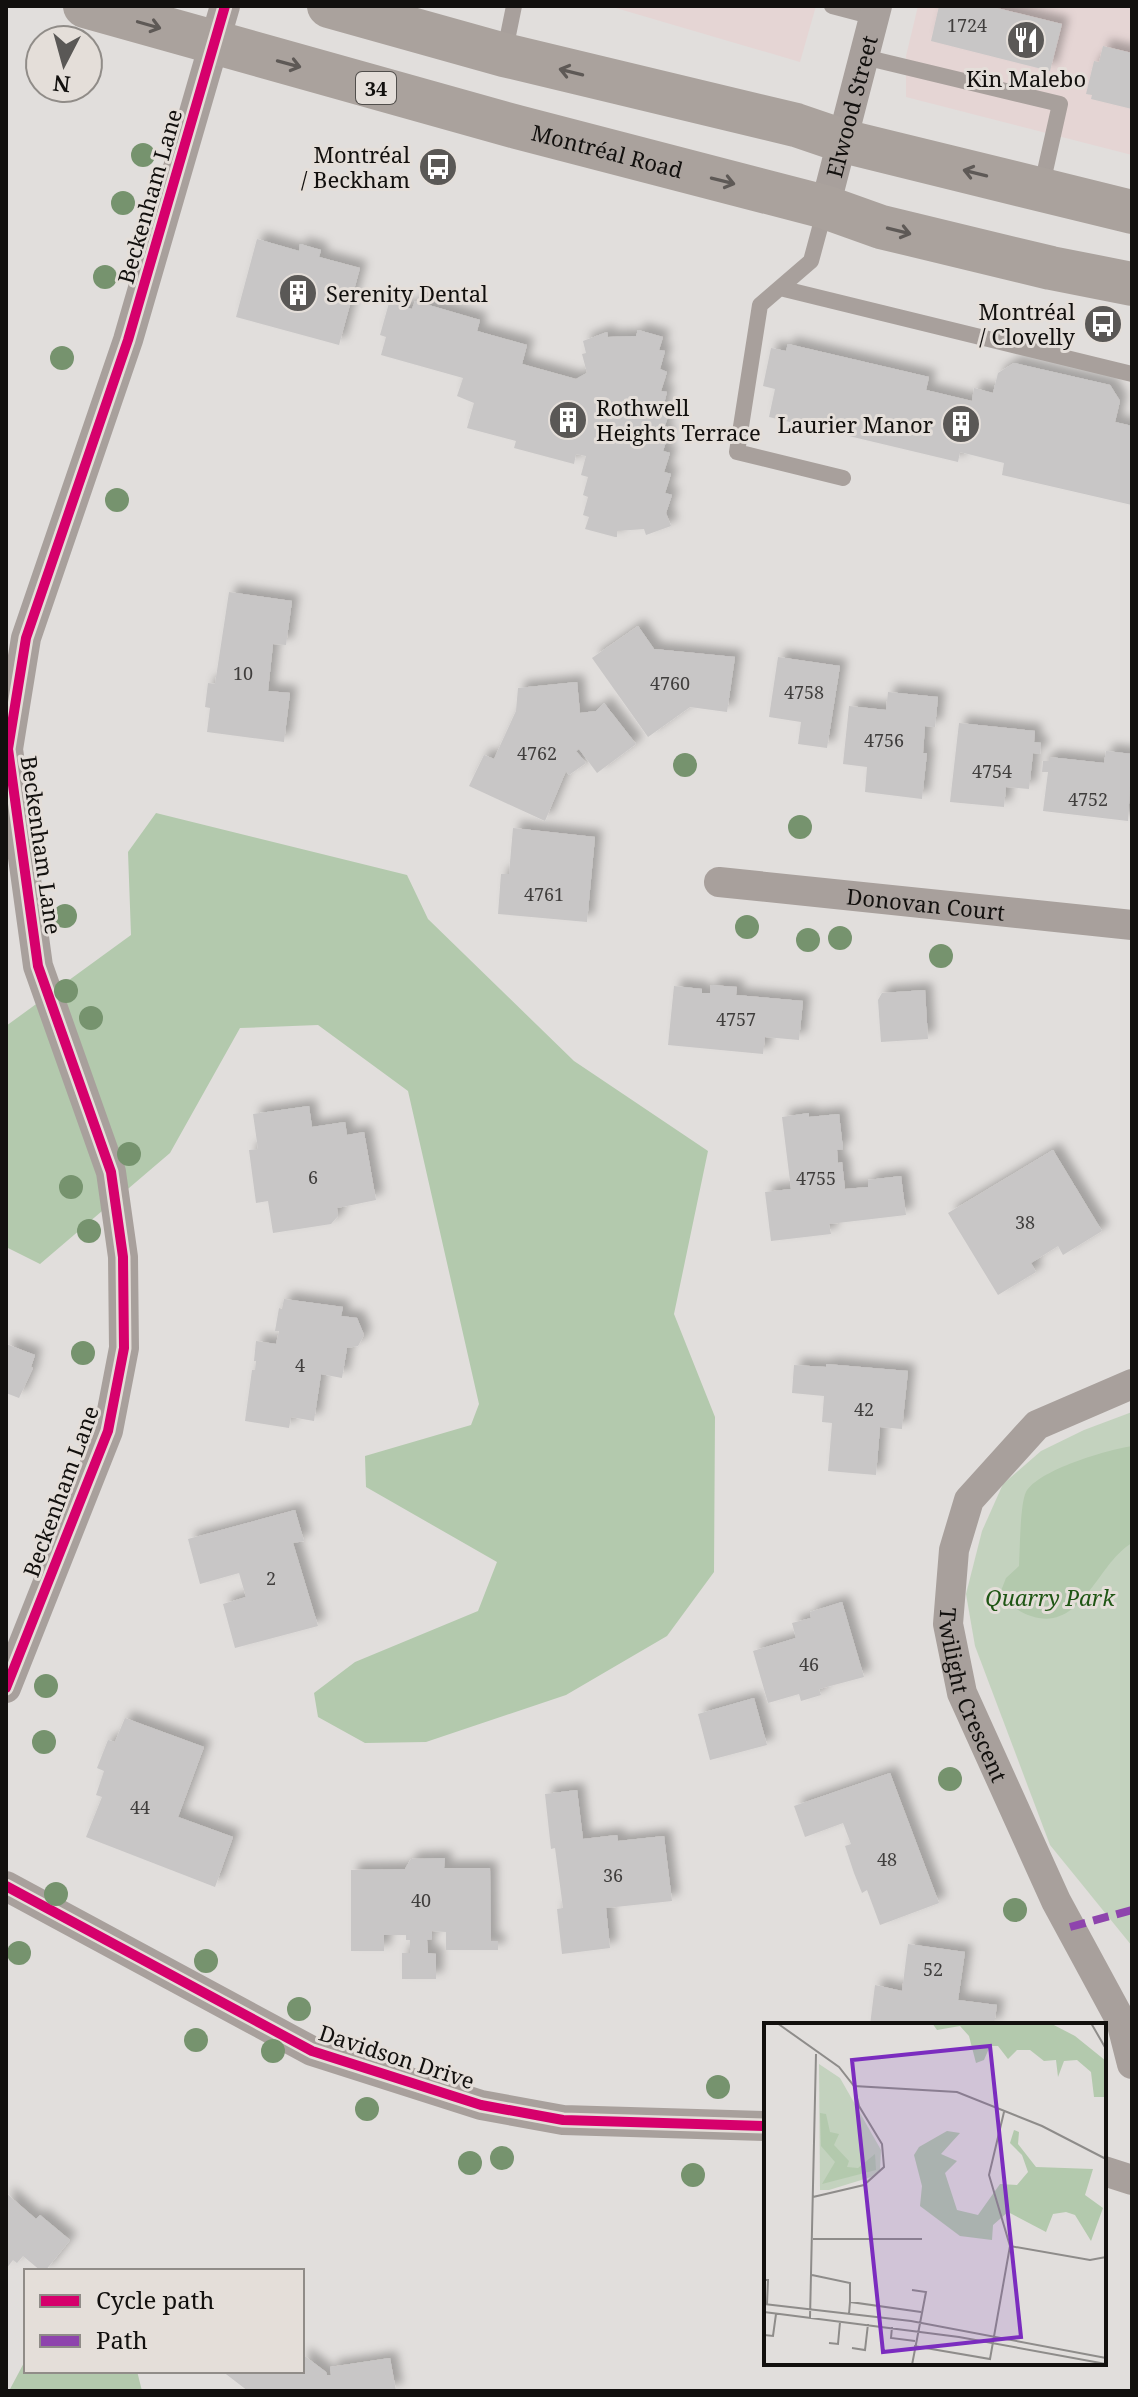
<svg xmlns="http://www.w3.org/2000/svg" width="1138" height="2397" font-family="'Noto Serif',serif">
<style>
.commercial{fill:#e5d5d4}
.green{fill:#c3d2be}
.forest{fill:#b3c9ad}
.building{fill:#c8c6c6;filter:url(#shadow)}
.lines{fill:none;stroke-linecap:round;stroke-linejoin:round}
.lane{stroke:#a8a09c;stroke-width:16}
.street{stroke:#a8a09c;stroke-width:30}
.primary{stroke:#aaa29d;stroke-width:44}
.quiet{stroke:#8e44ad;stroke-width:8;stroke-dasharray:16 8;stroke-linecap:butt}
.cycleway-casing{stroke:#e4ded9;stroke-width:15}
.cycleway{stroke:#d6006c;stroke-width:10}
.tree{fill:#76936e}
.oneway{stroke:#5e5956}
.labels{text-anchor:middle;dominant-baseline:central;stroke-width:6;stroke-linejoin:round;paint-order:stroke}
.number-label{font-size:18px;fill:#403e3d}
.shield{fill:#e4ded9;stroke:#514e4b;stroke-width:2}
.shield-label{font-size:20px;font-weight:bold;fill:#12100e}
.poi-label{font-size:22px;fill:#12100e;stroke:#e4ded9;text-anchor:end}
.street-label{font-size:22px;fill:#12100e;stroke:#e4ded9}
.park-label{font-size:22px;font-style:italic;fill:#1f5614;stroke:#e4ded9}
.inset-road{fill:none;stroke:#8e8c8a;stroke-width:2}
.view{fill:#7b2cbf;fill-opacity:0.15;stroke:#7b2cbf;stroke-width:4}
.inset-edge{fill:none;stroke:#12100e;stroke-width:4}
</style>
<defs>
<filter id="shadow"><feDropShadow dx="7" dy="-7" stdDeviation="4" flood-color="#0004"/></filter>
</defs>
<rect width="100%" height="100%" fill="#e1dedc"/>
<!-- commercial -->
<path class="commercial" d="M609,6h207l-16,56z
M918,6h214v149l-226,-58v-41z"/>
<!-- green -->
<path class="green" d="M1132,1412v534l-82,-101 -75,-199 -9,-52 16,-63 21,-47 38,-33 43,-21z"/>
<!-- forest -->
<path class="forest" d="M156,813l251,62 21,44 146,142 134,90 -34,163 41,103 -1,155 -47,64 -101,59 -140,47 -61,1 -47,-26 -4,-24 41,-31 123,-51 19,-49 -131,-75 -1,-31 106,-31 8,-21 -71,-313 -90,-66 -78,3 -70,125 -130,111 -34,-17v-221l125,-91 -3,-83z
M1132,1446v97c-35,20 -50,90 -101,73 -11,-3 -22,-13 -32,-20l7,-18 13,-12c1,-17 1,-62 7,-74 12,-22 81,-42 106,-46z
M26,2359v12h111l5,20h-133z"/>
<!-- building -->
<path class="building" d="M939,6h50l73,18 -12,47 -119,-30z
M1103,46l29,7v56l-41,-10 1,-4 -6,-1 8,-33 5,1z
M257,239l42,12 1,-7 21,6 -2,7 41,11 -21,77 -103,-28z
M415,301l65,19 -3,11 50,14 -5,19 54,15 11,-6 -5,-19 4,-1 -3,-12 24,-9 1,5 28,-1 2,-6 25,7 -4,13 6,1 -5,18 7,3 -6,19 6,1 -5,19 7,2 -6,19 6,1 -6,18 7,2 -6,19 7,2 -6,19 7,2 -6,18 5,13 -25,9 -2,-6 -27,2v6h-2l-30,-8 4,-12 -6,-2 5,-18 -5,-2 5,-18 -7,-2 5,-19 -10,-2 -2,10 -60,-16 2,-7 -49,-13 7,-25 -17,-7 6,-18 -82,-23 5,-18 -6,-2 9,-32 23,6z
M788,344l141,33 -3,13 46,11 2,-13 19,5 5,-20 16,-10 96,22 10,16 -5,21 17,4v79l-130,-30 2,-12 -44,-11 -2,10 -189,-45 6,-28 -12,-3 8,-38 15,3z
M229,592l63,9 -6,44 -13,-1 -5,47 22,2 -6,49 -77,-10 3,-24 -5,-1 3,-24 7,1z
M638,626l16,23 81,8 -8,55 -37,-5 -42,30 -56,-79z
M778,657l62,9 -13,82 -29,-4 3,-22 -32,-5z
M577,682l3,31 16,-2 8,-8 32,41 -39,29 -18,-24 -3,2 10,12 -17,12 -3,-4 -21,50 -76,-35 15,-31 10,4 22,-48 2,-23z
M888,692l50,5 -3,30 -10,-1 -2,27h4l-5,46 -57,-7 2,-25 -24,-3 6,-58 37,4z
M959,723l76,8 -1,11 7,1 -1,11 -7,-1 -4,36 -23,-2 -2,20 -54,-5z
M1106,751l26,3 -4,67 -85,-10 5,-39h-6l1,-11h6v-4l55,6z
M513,828l82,9 -8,85 -89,-8 3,-40h8z
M711,985l26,2 -1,8 67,6 -4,39 -34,-3 -2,17 -95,-9 6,-59 28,3v4h8z
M925,990l3,49 -47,3 -3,-42 4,-7z
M309,1106l3,21 33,-5 2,13 17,-3 12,68 -39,8 1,8 -7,8 -58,9 -5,-32 -12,2 -7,-53 9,-1 -5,-35z
M809,1113v4l30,-3 4,35 -6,1 1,13 4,-1 3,27 23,-2v-7l33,-4 5,39 -77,9 2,10 -60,7 -6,-49 26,-3 -9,-72z
M1053,1150l49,81 -39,24 -5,-9 -27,17 5,9 -38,23 -50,-82z
M284,1299l59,8 -2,9 16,2 7,17 -6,11 -11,2 -5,30 -21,-4 -7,47 -23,-4 -2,11 -44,-7 7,-51h3l1,-9h-2l2,-20 20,3 3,-13h-4l4,-23 3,1z
M6,1344l29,11 -4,12 2,1 -14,30 -13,-5z
M826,1364l82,7 -6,58 -22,-2 -4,48 -48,-4 4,-48 -10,-1 2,-26 -32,-3 2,-28 32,2z
M295,1510l9,31 -11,2 25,83 -83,22 -12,-44 23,-7 -7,-24 -39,11 -12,-45z
M842,1602l22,75 -45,12 2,6 -20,6 -2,-7 -31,9 -15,-52 43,-13 -4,-15 19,-5 -1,-6z
M754,1698l13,47 -57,15 -12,-46z
M125,1718l79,29 -26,70 55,20 -18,50 -129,-50 16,-40 -6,-2 8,-24 -7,-3 11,-28 7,2z
M890,1773l49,130 -59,22 -13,-35 -5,3 -8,-20 -9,-27 6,-2 -8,-21 -38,14 -11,-31z
M577,1790l6,49 34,-4 1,6 46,-5 8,65 -66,7 4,40 -48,6 -5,-45 6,-1 -8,-60 -4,1 -6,-55z
M445,1858l-1,10h46l1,73h7v9h-52v-18l-14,-1v8l-5,1 1,13 8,1v25h-34v-26h8v-13h-4v-5h-22v16h-33v-81l54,-1 6,-10z
M908,1944l57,8 -7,48 39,5 -3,20h-124l5,-40 27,6z
M6,2193l30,26 4,-4 30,25 -25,31h-4l-18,-15 -6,7 -4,-3 -7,9z
M302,2354l24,18 1,3h4l-1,-8 60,-9 6,33h-148l-26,-20h80z"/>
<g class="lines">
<!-- lane -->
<path class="lane" d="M832,6l42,11
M504,55l10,-49
M864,57l196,47 -19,85
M825,209l-14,52 -51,44 -23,147 106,26
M780,288l352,86"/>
<!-- street -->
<g class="street">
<path id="s1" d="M825,207l52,-201"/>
<path id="s2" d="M719,882l413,43"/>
<path id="s3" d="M1132,1384l-95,41 -68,75 -15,50 -6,74 14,69 94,208 65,120 11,43"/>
<path d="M6,1688l102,-257 16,-83 -1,-91 -12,-85 -73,-206 -30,-217 18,-111 102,-298 97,-334"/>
<path d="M6,1886l306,165 169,54 82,15 203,6"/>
<path d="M1104,2171l28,9"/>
</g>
<!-- primary -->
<g class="primary">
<path id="s4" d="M85,6l432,121 308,80 56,20 170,41 81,16"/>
<path d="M329,6l175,49 292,70 47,16 289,71"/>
</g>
<!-- quiet -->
<path class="quiet" d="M1070,1927l62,-17"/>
<defs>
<path id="cycleway" d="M6,1688l102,-257 16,-83 -1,-91 -12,-85 -73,-206 -30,-217 18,-111 102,-298 97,-334
M6,1886l306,165 169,54 82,15 203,6"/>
</defs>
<!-- cycleway casing -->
<use href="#cycleway" class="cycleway-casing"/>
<!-- cycleway -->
<use href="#cycleway" class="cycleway"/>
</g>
<!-- trees -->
<g class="tree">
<circle cx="143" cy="155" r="12"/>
<circle cx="123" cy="203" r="12"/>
<circle cx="105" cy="277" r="12"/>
<circle cx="62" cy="358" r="12"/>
<circle cx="117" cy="500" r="12"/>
<circle cx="685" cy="765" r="12"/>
<circle cx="800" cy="827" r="12"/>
<circle cx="65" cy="916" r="12"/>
<circle cx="747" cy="927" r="12"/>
<circle cx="840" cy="938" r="12"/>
<circle cx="808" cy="940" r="12"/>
<circle cx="941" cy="956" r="12"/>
<circle cx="66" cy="991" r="12"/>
<circle cx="91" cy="1018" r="12"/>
<circle cx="129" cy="1154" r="12"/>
<circle cx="71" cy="1187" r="12"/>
<circle cx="89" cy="1231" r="12"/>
<circle cx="83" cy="1353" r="12"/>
<circle cx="46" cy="1686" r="12"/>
<circle cx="44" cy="1742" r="12"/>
<circle cx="950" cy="1779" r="12"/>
<circle cx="56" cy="1894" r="12"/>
<circle cx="1015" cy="1910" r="12"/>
<circle cx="19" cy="1953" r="12"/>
<circle cx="206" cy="1961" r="12"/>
<circle cx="299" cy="2009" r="12"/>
<circle cx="196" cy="2040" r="12"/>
<circle cx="273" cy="2051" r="12"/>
<circle cx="718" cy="2087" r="12"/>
<circle cx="367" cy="2109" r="12"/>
<circle cx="502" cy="2158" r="12"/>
<circle cx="470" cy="2163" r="12"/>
<circle cx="693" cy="2175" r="12"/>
</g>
<!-- one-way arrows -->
<defs><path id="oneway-shaft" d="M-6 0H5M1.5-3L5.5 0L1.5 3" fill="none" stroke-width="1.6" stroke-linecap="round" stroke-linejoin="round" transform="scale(2)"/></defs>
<g class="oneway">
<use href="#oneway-shaft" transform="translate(149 25) rotate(16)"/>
<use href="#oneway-shaft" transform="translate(289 64) rotate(15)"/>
<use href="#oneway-shaft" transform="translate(571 72) rotate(-166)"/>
<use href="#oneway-shaft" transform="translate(975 173) rotate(-166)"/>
<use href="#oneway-shaft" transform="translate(723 181) rotate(14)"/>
<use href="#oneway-shaft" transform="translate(899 231) rotate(14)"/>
</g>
<!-- icons -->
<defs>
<symbol id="restaurant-disc" viewBox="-11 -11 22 22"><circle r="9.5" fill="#5a5856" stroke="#e4ded9"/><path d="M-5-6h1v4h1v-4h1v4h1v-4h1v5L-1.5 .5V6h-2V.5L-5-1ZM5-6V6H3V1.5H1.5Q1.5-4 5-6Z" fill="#fff"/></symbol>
<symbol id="bus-disc" viewBox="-11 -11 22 22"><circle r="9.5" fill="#5a5856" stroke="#e4ded9"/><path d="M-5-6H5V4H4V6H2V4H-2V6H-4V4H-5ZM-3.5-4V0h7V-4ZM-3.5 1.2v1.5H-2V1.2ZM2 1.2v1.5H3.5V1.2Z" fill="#fff"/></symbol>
<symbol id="building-disc" viewBox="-11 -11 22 22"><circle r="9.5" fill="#5a5856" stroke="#e4ded9"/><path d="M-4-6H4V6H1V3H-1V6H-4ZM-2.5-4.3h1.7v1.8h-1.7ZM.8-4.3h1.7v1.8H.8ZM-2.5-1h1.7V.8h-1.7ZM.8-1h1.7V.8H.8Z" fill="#fff"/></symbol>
</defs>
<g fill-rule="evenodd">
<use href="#restaurant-disc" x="1004" y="18" width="44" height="44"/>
<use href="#bus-disc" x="416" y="145" width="44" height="44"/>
<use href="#building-disc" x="276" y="271" width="44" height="44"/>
<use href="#bus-disc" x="1081" y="302" width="44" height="44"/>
<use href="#building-disc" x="546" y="398" width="44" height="44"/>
<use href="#building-disc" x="939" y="402" width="44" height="44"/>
</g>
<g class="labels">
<!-- number labels -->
<g class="number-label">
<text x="967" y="25">1724</text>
<text x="243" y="673">10</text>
<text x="670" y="683">4760</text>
<text x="804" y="692">4758</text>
<text x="884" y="740">4756</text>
<text x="537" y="753">4762</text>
<text x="992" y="771">4754</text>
<text x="1088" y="799">4752</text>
<text x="544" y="894">4761</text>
<text x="736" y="1019">4757</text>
<text x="313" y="1177">6</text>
<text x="816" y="1178">4755</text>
<text x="1025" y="1222">38</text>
<text x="300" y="1365">4</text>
<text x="864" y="1409">42</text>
<text x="271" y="1578">2</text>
<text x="809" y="1664">46</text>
<text x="140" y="1807">44</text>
<text x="887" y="1859">48</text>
<text x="613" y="1875">36</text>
<text x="421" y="1900">40</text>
<text x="933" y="1969">52</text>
</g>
<!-- shield labels -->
<rect class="shield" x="356" y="72" width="40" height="32" rx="6"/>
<g class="shield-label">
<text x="376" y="88">34</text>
</g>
<!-- poi labels -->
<g class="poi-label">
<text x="1026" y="78" text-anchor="middle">Kin Malebo</text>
<text x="410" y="154">Montréal<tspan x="410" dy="25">/ Beckham</tspan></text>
<text x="326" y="293" text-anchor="start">Serenity Dental</text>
<text x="1075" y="311">Montréal<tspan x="1075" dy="25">/ Clovelly</tspan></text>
<text x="596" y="407" text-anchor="start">Rothwell<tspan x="596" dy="25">Heights Terrace</tspan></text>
<text x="933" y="424">Laurier Manor</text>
</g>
<!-- street labels -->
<g class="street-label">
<text stroke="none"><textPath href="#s1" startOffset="104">Elwood Street</textPath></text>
<text stroke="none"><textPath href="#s4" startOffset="542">Montréal Road</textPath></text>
<text transform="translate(149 196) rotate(-74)">Beckenham Lane</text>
<text transform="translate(42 845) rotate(82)">Beckenham Lane</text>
<text stroke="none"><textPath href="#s2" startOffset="208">Donovan Court</textPath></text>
<text transform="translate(60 1491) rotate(-70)">Beckenham Lane</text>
<text stroke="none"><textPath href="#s3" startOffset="406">Twilight Crescent</textPath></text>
<text transform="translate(397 2056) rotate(18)">Davidson Drive</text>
</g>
<!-- park labels -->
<g class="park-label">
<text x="1050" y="1597">Quarry Park</text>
</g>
</g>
<!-- overview -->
<g transform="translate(764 2023)">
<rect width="342" height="342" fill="#e1dedc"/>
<path d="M55,41l21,14 41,72 -1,20 -9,7 -42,13h-9z" fill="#c3d2be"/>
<path d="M168,0h118l25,13 31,25v36h-12l-3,-25 -14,-12 -13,1 -6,16 -2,-17 -12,1 -14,-11h-13l-9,9 -10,-13h-8l-6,14 -8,3 -7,-27 -9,-10 -23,4zM56,90l6,1 4,18 9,2 -5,11 15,16 -2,6 11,1 17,-14 1,16 -54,14 13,-22 -14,-16zM250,107l5,2 -1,12 18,23 57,2 -8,26 18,13 -12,33 -16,-26 -9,-3 -13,2 -7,18 -38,-20 -15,13 -1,15 -32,-4 -40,-30 2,-20 -8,-31 5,-8 28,-16 13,2 -19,21 16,7 -12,12 12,37 21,5 22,-31 17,1 11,-13 -6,-17 -12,-12z" fill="#b3c9ad"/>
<path class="inset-road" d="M13,0l62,44 15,19 103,6 85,34 64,33M327,0l15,26M49,174l51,-12 20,-18 -2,-23 -23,-38 -5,-20M49,216h109M246,223l80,14 16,-3M48,252l38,8v19M0,257h4l-1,24M0,281l147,17 195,37M0,289l195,25 147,27M85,291l1,-12 71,10M46,295l6,-264M128,304l-1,11 24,3M0,312l9,1 3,-22M65,320l9,1 2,-22M150,323l76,13 20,-113 -21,-71 15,-63M88,325l13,2 3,-26M148,342l14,-73 -14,-2"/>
<path class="view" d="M226,23l31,291 -138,15 -31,-292z"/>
<rect width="342" height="342" class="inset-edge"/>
</g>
<!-- border -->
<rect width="1138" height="2397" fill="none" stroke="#12100e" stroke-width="16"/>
<!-- legend -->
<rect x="24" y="2269" width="280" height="104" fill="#e4ded9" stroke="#908c88" stroke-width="2"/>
<rect x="40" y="2295" width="40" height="12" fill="#d6006c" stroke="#908c88" stroke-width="2"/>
<text x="96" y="2309" font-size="24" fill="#12100e">Cycle path</text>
<rect x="40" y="2335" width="40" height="12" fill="#8e44ad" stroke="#908c88" stroke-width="2"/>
<text x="96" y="2349" font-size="24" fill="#12100e">Path</text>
<!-- north arrow -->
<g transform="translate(64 64) rotate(186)"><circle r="38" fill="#e4ded9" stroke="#908c88" stroke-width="2"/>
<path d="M0-6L14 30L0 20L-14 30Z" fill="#5a5856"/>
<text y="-12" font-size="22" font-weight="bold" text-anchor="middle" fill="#12100e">N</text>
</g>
</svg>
